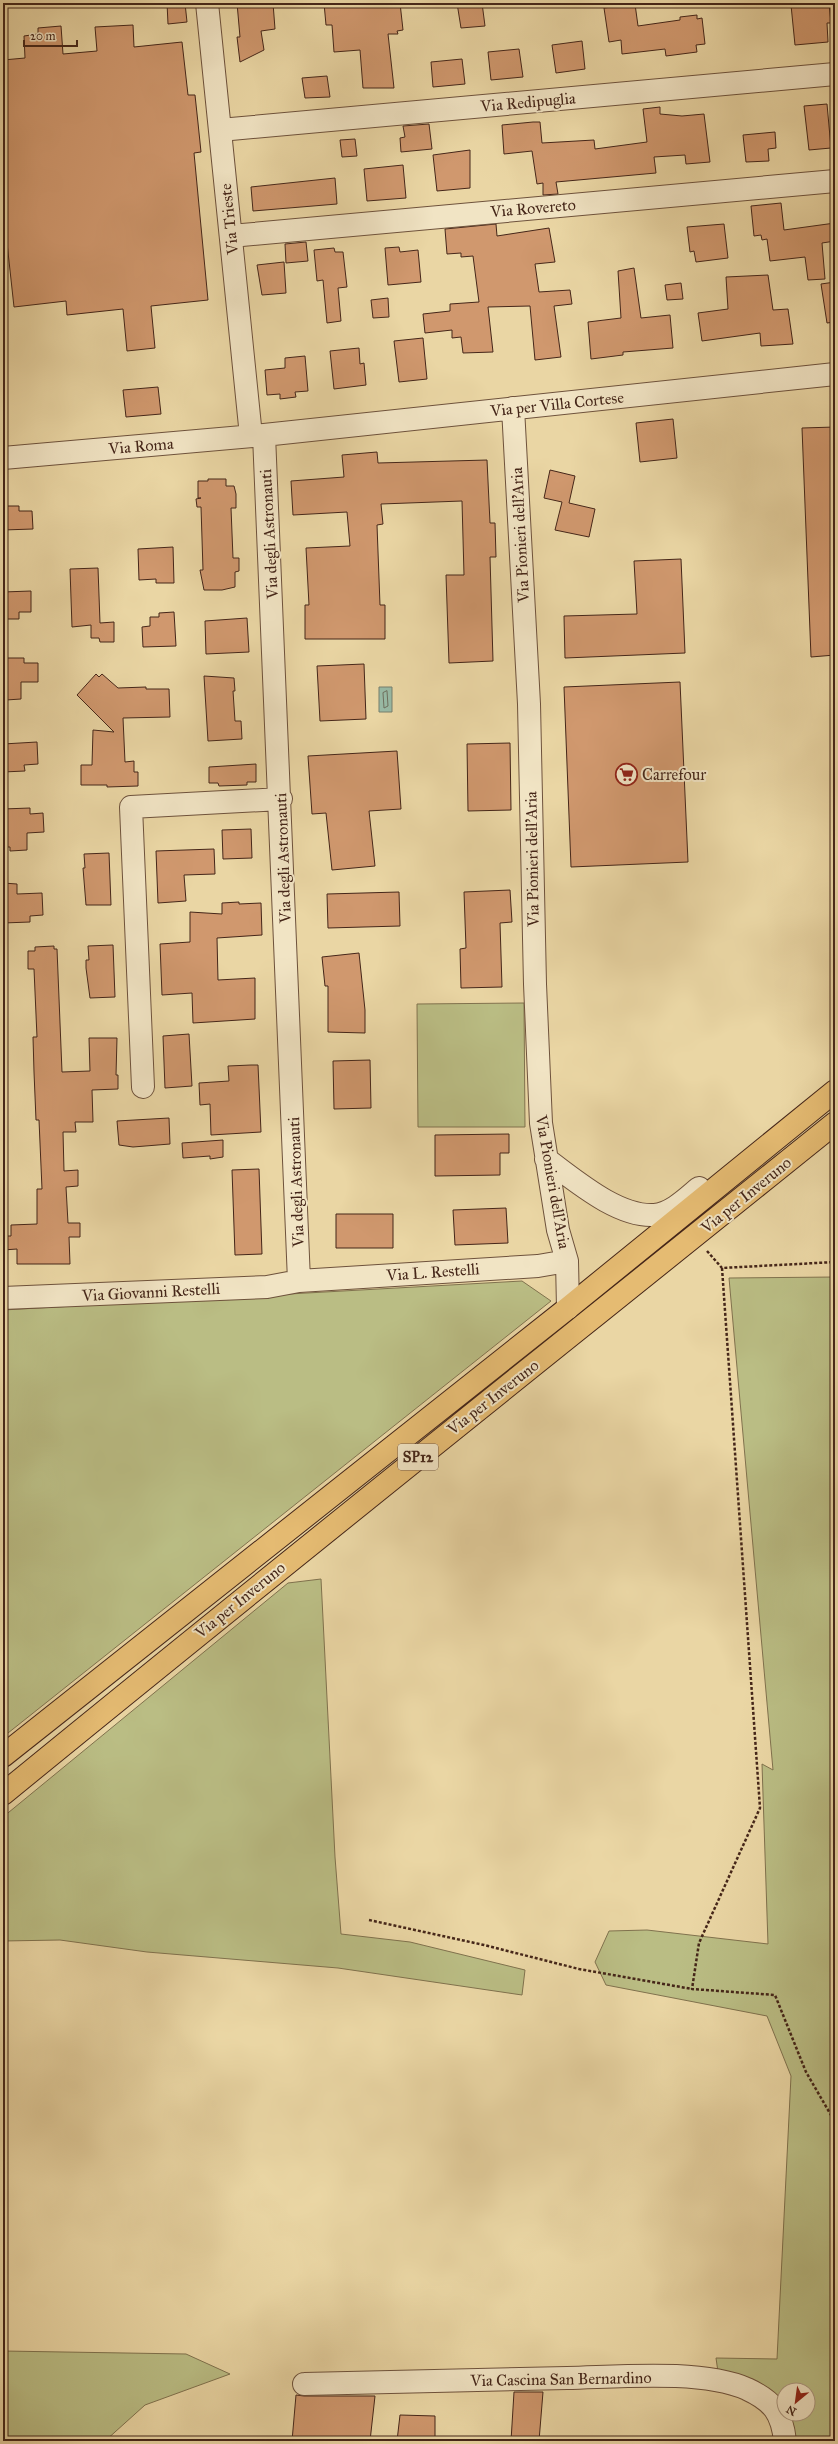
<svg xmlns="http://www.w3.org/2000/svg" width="838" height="2444" font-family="'IM FELL Great Primer',serif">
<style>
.green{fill:#babd84;stroke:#80724e}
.water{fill:#98b9a4;stroke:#777e6c}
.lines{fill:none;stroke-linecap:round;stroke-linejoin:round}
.shore{stroke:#6e705e;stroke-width:1}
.building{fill:#d0986e;stroke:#452619}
.minor-casing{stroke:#6e523c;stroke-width:24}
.major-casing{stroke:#452619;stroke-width:24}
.path{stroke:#452619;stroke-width:2.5;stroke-dasharray:3 2;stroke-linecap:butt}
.minor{stroke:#f1e4c4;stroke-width:22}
.major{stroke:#e5bb72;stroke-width:22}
.labels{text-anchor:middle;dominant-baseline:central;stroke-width:4;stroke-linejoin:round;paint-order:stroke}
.shield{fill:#f1e4c4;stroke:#795f4c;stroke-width:1}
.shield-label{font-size:15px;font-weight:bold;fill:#452619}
.street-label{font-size:16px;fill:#452619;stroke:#f1e4c4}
.poi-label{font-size:16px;fill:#452619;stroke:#f1e4c4;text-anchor:start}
</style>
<rect width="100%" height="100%" fill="#ead6a4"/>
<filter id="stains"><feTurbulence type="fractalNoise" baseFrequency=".005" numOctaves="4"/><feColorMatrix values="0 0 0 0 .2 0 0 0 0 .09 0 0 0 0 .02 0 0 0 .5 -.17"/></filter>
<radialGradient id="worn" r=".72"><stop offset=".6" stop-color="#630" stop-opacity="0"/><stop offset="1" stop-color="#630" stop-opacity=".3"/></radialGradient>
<!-- green -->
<path class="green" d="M524,1003l1,124h-107l-1,-123z
M835,1277v1164h-44l-5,-27h22v-24h-24v20l-66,-38 -2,-14 61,1 14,-283 -24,-60 -161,-31 -11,-23 14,-31 38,-1 121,14 -6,-180 11,6 -44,-492z
M522,1281l29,20 -548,436v-427z
M321,1579l14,278 6,77 69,8 115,28 -3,25 -184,-27 -191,-16 -87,-12 -57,1v-124l285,-234z
M3,2351l183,3 44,20 -85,31 -40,36h-102z"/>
<!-- water -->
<path class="water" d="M379,687h13v25h-13z"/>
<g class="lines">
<!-- shore -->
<path class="shore" d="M387,691l1,15 -4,2 -1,-15z"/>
</g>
<!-- building -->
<path class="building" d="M167,3h18l2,19 -19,2z
M237,3h36l2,26 -14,2 3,19 -24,12 -3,-25h3z
M324,3h76l3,27 -6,1 1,3h-10l6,54h-31l-3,-38 -26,2 -2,-27h-6z
M457,3h25l3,23 -24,2z
M808,3h21l2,20h-4l1,19 -33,3 -4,-40z
M635,4l3,22 42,-6v-3l17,-2v4l5,-1 3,26 -9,1 1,7 -31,4 -1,-7 -43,5 -1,-14 -12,2 -5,-34z
M133,25l1,22 48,-5 6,53h7l3,28 3,29 -7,1 14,147 -57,6 4,42 -28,3 -4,-42 -56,6 -1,-14 -52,6 -11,-101v-146l22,-2 -1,-22 14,-2v-6l23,-2 2,28 34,-3 -2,-24z
M582,41l3,28 -29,4 -4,-28z
M519,49l4,28 -32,3 -3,-28z
M462,59l3,25 -32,3 -2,-25z
M327,76l3,21 -25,1 -3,-20z
M827,104l4,44 -22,2 -5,-44z
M660,107v7l22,2 22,-2 6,48 -24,2 -1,-9 -31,2 2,16 -100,9 2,12 -15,1v-12l-6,1 -5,-33 -28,3 -2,-29 31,-3h7l2,21 52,-3 1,9 52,-7 -4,-33z
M429,124l3,25 -31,3 -1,-14 5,-1 -2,-11z
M775,132l1,16 -8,1 1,12 -23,1 -3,-27z
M355,139l2,17 -15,1 -2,-17z
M470,150v38l-33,3 -4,-36z
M403,165l3,33 -39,3 -3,-32z
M335,178l2,26 -84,7 -2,-24z
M781,203l3,27 51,-7v18l-13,2 3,36 -17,1 -3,-23 -35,4 -3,-22 -5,1 -1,-5 -7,1 -3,-30z
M496,224l1,12 52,-8 6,34 -20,2 4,28 31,-2 2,14 -18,2 7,51 -26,3 -5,-54 -42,1 5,45 -30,1 -2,-16 -9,1v-8l-27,3 -2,-19 27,-3v-7l29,-2 -6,-46 -12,1v-4l-14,1 -2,-25z
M724,224l4,34 -32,4 -2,-11 -4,1 -3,-25z
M306,242l2,19 -22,2 -1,-19z
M399,247l1,5 18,-2 3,32 -33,3 -3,-37z
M334,248l1,4h8l4,35 -9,1 3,33 -14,2 -4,-43 -6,1 -3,-31z
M284,262l2,31 -24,2 -5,-30z
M634,268l7,50 29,-3 3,33 -50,4v3l-32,4 -3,-37 33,-4 -3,-47z
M768,275l5,35 15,-1 5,35 -32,2 -1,-13 -58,8 -4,-28 30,-4 -2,-32z
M835,282v40l-8,1 -6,-39z
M681,283l2,16 -16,1 -2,-15z
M388,298l1,19 -16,1 -2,-18z
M423,338l4,41 -28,3 -5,-41z
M359,348l1,16 4,-1 2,22 -32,4 -4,-38z
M305,356l3,35 -13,1 1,5 -16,2v-5l-13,1 -2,-25 20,-2v-10z
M158,387l3,27 -35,3 -3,-27z
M673,419l4,39 -37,4 -4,-39z
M835,427v228l-24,2 -9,-229z
M377,452l1,11 109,-3 3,63h5l1,34h-6l3,104 -44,2 -3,-88h18l-2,-74 -81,3 2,20 -6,1 3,80h5v34h-80v-34h4l-3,-57 44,-2 -3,-34 -54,3 -2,-34 53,-4 -2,-22z
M550,470l25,6 -6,27 26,6 -6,28 -34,-7 7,-28 -18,-4z
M208,479h18v7h8l2,8v14h-5l2,50h6v13l-4,1v15l-13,3h-18l-4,-20h3l-2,-63h-4l-1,-8 5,-1h-3v-17h10z
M3,506h16v5h13l1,18 -30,1z
M173,547l1,36h-18v-4l-17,1 -1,-31z
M681,559l4,94 -120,5 -1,-42 73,-2 -3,-53z
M98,568l2,55 14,-1v20h-14l-1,-4h-8v-13l-19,2 -2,-58z
M31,591v21h-12v7h-16v-27z
M174,612l2,34 -33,1 -1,-20 8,-1v-9h9v-4z
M247,618l2,34 -43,2 -1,-33z
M3,658h21v5h14v19h-17v17l-15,1v-4h-3z
M364,664l2,55 -46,2 -3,-55z
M96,674l3,3 3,-3 16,14 28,-1v2h23l1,28 -47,1 2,44 9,-1v11h4v14l-31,1v-2h-26v-20h11l1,-35 21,2 -37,-37z
M204,676l30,2 1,13h-2l2,30h6l1,18 -34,2z
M680,682l8,180 -117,5 -7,-180z
M37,742l1,22 -14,1 1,6 -22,1v-28z
M510,743l1,67 -43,1 -1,-67z
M397,751l4,58 -32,2 6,55 -43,4 -6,-57 -14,1 -4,-58z
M256,764v18h-9v3l-28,1 -1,-3h-9v-16z
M30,808v6l13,-1 1,19 -17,1v17l-17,1v-4h-7v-38z
M251,829l1,29 -29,1 -1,-29z
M214,849l1,25 -31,1 2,26 -28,2 -2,-52z
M109,853l2,52h-25l-3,-37h2l-1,-14z
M3,883l14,1v10l25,-1 1,22 -13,1v6l-27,1z
M510,890l2,32 -12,1 2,64 -41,1 -1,-39 6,-1 -2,-56z
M399,892l1,34 -72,2 -1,-34z
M239,902v2l22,-1 1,32 -45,3 1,42 37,-2v41l-62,4 -1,-30 -30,2 -2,-51 30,-2v-30l32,2v-11z
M113,945l2,52 -25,1 -4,-30v-8h3l-1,-14z
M54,946v3h3l5,123 28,-1 -1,-33h28l-1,37h2v14l-26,1 1,32h-18l1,10h-13l1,39 14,-1v16l-12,1 2,36h12v14h-11l1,27h-53v-15l-14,1v-14h8v-11l26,-1v-35h5l-3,-69h-3l-2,-48 -1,-35h4l-3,-68h-6v-18h7v-4z
M359,953l6,57v23l-37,-1v-46h-3l-3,-29z
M189,1034l3,52 -27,2 -2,-52z
M370,1060l1,48 -37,1 -1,-48z
M251,1065h7l3,67 -50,3 -1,-31 -10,1 -1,-22 30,-2 -1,-15z
M169,1118l1,26 -37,3 -14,-2 -2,-24z
M509,1134v19h-9v22l-65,1v-41z
M223,1140v17l-13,2v-3l-27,2 -1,-15z
M259,1169l3,85 -27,1 -3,-85z
M506,1208l2,35 -53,2 -2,-35z
M336,1214h57v34h-57z
M514,2392h29l-4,49h-28z
M296,2395l8,1h71l-5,45h-78z
M400,2415l35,1v25h-38z"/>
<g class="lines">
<defs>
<path id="minor" d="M207,3l44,433
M220,130l615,-56
M231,236l604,-55
M513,408l16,296 6,280 6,139 17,107 9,31 1,47
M264,435l35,846
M3,458l261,-23 571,-61
M143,1087l-12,-280 150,-8
M546,1159c29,21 71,58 108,56 17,-1 33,-17 45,-27
M3,1298l264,-11 32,-6 239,-15 29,-5
M304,2384c88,-2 176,-4 263,-6 51,-1 134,-9 180,11 26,12 35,24 38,52"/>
<path id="major" d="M3,1756l565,-448 267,-217
M3,1794c276,-226 554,-447 832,-671"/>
</defs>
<!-- minor casing -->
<use href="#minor" class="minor-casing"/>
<!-- major casing -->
<use href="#major" class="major-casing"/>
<!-- path -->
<path class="path" d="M707,1251l15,17 113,-6
M722,1268l38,540 -61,135 -7,46 83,6 31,77 29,50
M369,1920l115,25 95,24 113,20"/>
<!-- minor -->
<use href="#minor" class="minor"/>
<!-- major -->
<use href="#major" class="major"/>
</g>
<!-- icons -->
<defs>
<symbol id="supermarket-ring" viewBox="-11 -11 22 22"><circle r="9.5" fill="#f1e4c4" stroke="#8f2418" stroke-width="1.5"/><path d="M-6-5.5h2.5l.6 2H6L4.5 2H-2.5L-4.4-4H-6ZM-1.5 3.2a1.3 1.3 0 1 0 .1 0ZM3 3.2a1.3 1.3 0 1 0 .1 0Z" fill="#8f2418"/></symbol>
</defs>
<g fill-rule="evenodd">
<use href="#supermarket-ring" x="614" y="762" width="25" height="25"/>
</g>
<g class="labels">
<!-- shield labels -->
<rect class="shield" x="398" y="1444" width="40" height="26" rx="3"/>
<g class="shield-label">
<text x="418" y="1457">SP12</text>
</g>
<!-- street labels -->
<g class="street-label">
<text transform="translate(528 102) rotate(-5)">Via Redipuglia</text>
<text transform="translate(533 208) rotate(-5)">Via Rovereto</text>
<text transform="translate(229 219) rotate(-96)">Via Trieste</text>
<text transform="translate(557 404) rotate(-6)">Via per Villa Cortese</text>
<text transform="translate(141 446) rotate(-5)">Via Roma</text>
<text transform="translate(269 534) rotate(-93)">Via degli Astronauti</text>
<text transform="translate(520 535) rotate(-93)">Via Pionieri dell'Aria</text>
<text transform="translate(283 858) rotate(-92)">Via degli Astronauti</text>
<text transform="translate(532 859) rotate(-91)">Via Pionieri dell'Aria</text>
<text transform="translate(296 1182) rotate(-92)">Via degli Astronauti</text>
<text transform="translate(553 1182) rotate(80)">Via Pionieri dell'Aria</text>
<text transform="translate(746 1195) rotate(-39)">Via per Inveruno</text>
<text transform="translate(433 1272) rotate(-4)">Via L. Restelli</text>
<text transform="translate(151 1292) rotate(-3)">Via Giovanni Restelli</text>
<text transform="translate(493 1397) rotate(-38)">Via per Inveruno</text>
<text transform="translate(240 1600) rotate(-39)">Via per Inveruno</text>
<text transform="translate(561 2379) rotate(-1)">Via Cascina San Bernardino</text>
</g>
<!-- poi labels -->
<g class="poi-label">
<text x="642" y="774">Carrefour</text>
</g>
</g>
<!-- margin -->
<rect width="838" height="2444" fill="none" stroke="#ead6a4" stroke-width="16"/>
<rect x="4" y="4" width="830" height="2436" fill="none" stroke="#452619" stroke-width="2"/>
<rect x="8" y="8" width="822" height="2428" fill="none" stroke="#452619"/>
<!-- north arrow -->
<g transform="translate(796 2402) rotate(209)"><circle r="19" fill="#f1e4c4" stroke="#ac9880"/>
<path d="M0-3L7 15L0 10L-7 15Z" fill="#8f2418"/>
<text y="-6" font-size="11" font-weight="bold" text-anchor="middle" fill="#452619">N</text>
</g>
<!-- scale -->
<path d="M24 40v6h53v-6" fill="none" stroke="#452619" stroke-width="2"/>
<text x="30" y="40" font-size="12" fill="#452619" stroke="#f1e4c4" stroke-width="3" paint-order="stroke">20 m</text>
<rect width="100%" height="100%" filter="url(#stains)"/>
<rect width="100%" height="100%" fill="url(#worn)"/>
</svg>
